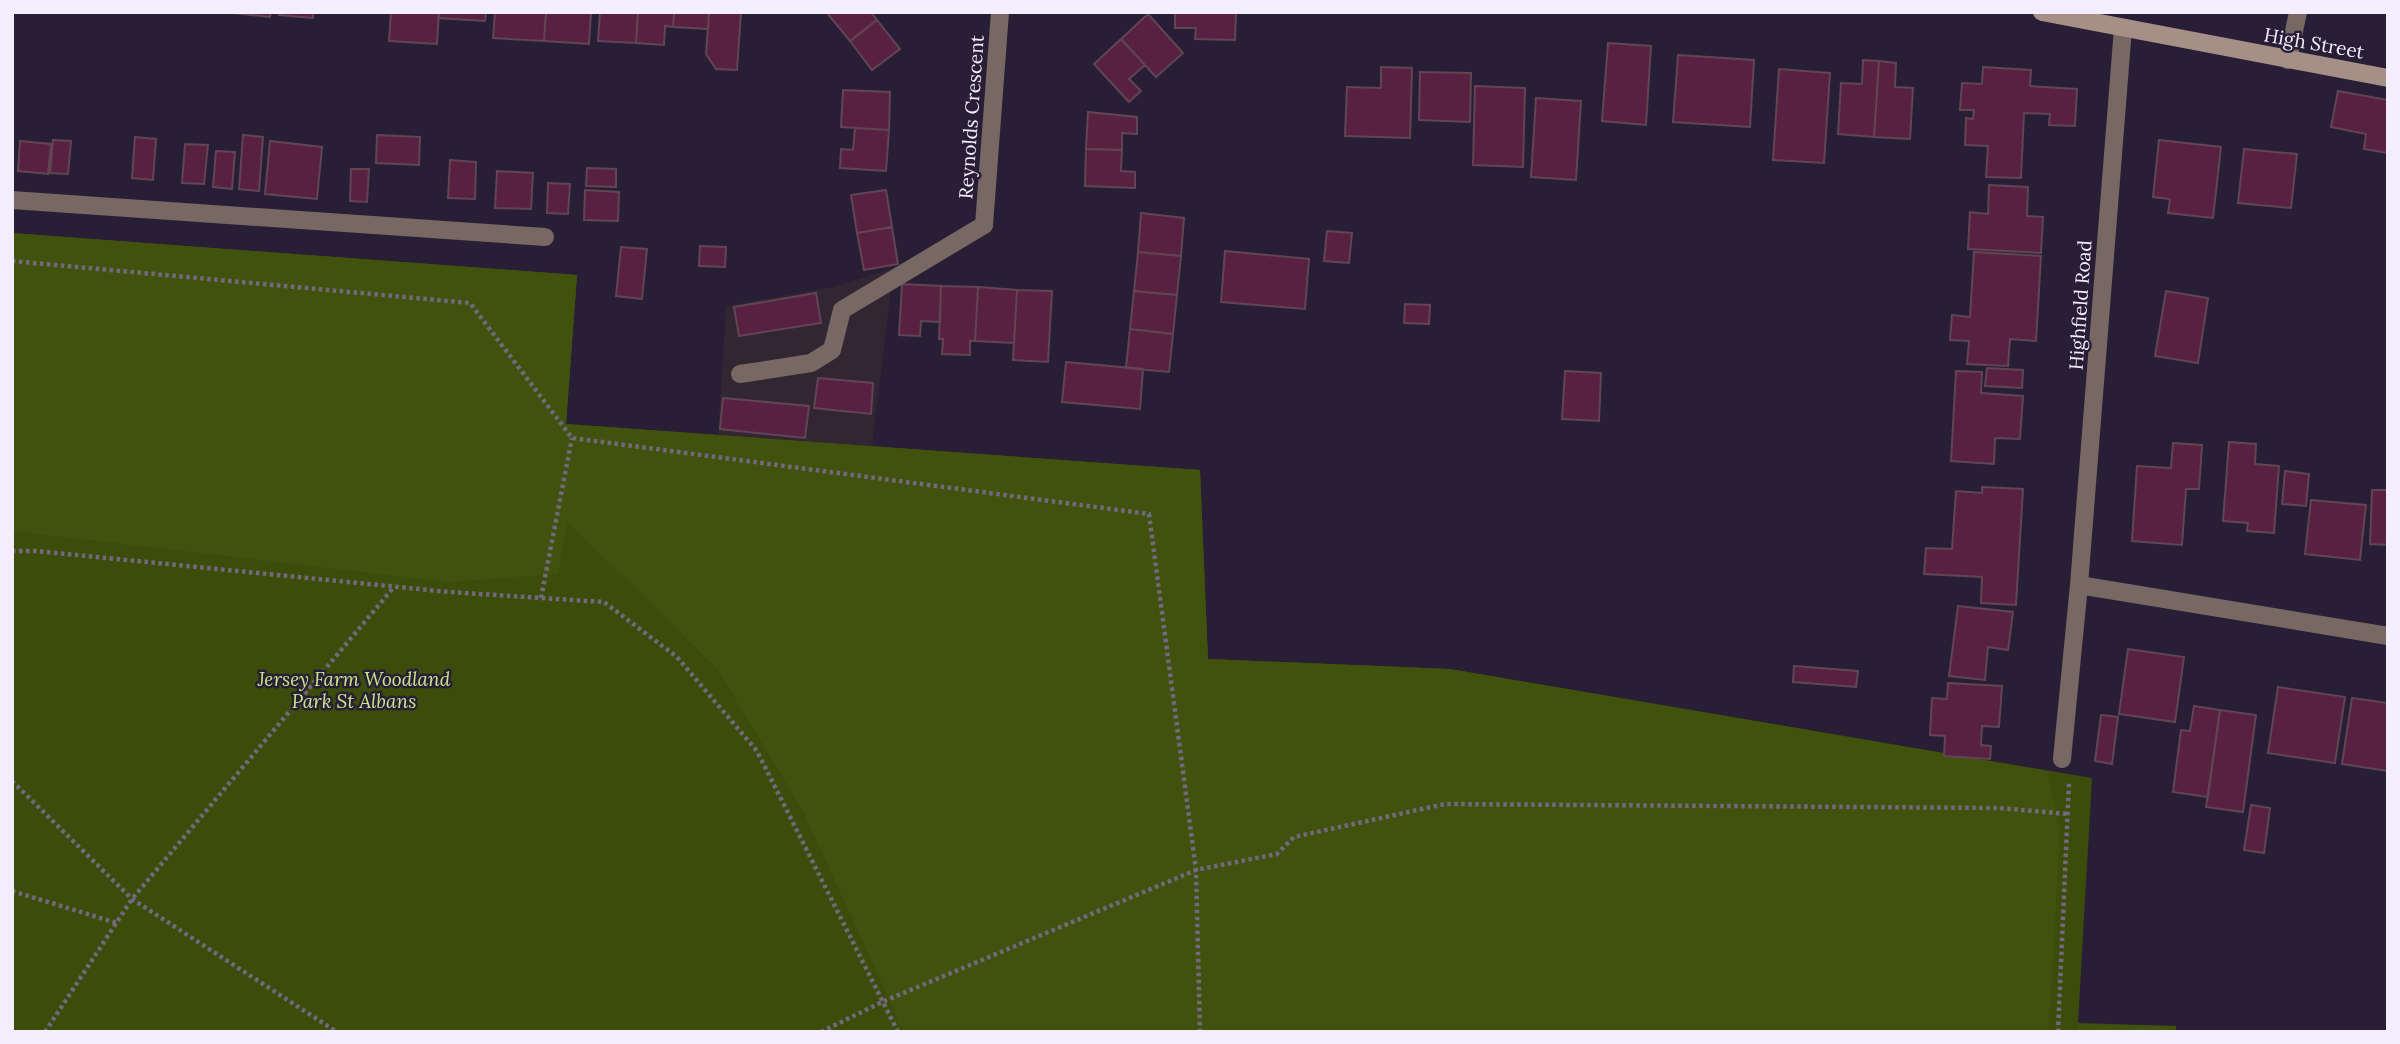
<svg xmlns="http://www.w3.org/2000/svg" width="2400" height="1044" font-family="Lora,serif">
<style>
.industrial{fill:#332633}
.green{fill:#3c4c0b}
.forest{fill:#41520e}
.building{fill:#582142;stroke:#614554;stroke-width:2}
.lines{fill:none;stroke-linecap:round;stroke-linejoin:round}
.path{stroke:#71697d;stroke-width:4.5;stroke-dasharray:3.5 3.5;stroke-linecap:butt}
.service{stroke:#776863;stroke-width:18}
.minor{stroke:#776863;stroke-width:18}
.secondary{stroke:#a68f87;stroke-width:18}
.labels{text-anchor:middle;dominant-baseline:central;stroke-width:5;stroke-linejoin:round;paint-order:stroke}
.street-label{font-size:19px;fill:#f3edfd;stroke:#281f36}
.park-label{font-size:19px;font-style:italic;fill:#c9e68a;stroke:#281f36}
</style>
<rect width="100%" height="100%" fill="#281f36"/>
<!-- industrial -->
<path class="industrial" d="M935,243l11,7 -55,39 -19,157 -154,-11 8,-129 107,-19 71,-22z"/>
<!-- green -->
<path class="green" d="M12,233l565,42 -11,149 634,46 8,189 242,10 642,109 -14,245 98,3v6h-2164z"/>
<!-- forest -->
<path class="forest" d="M12,233l565,42 -11,149 634,46 8,189 242,10 597,102 13,56 -11,205h-1145l-101,-221 -86,-142 -150,-148 -9,53 -111,8 -435,-51z
M2078,1024l98,2v6h-99z"/>
<!-- building -->
<path class="building" d="M225,12h46l-1,5z
M279,12h34v6l-34,-3z
M391,12h48l-2,32 -48,-3z
M439,12h47l-1,9 -47,-3z
M495,12h51l-2,29 -51,-3z
M546,12h45l-2,32 -45,-3z
M600,12h38l-2,31 -38,-2z
M638,12h36l-1,15 -8,-1 -1,19 -28,-2z
M674,12h35l-1,17 -35,-2z
M709,12h32l-4,58 -21,-1 -10,-15z
M871,12l6,8 -27,21 -23,-28z
M1175,12h61l-1,28 -40,-1 1,-11h-21z
M1148,14l35,39 -27,24 -35,-38z
M877,20l23,29 -28,21 -22,-29z
M1121,39l24,26 -16,14 12,12 -12,11 -35,-38z
M1608,43l43,3 -5,79 -44,-4z
M1678,55l76,5 -4,67 -77,-5z
M1863,60l16,1 -5,76 -36,-3 3,-51 21,1z
M1879,61l17,2 -1,24 18,1 -3,51 -36,-2z
M1381,67l31,1 -2,70 -65,-2 2,-49 34,1z
M1983,67l48,3 -1,16 47,3 -2,37 -26,-1 1,-11 -26,-1 -3,65 -35,-1 2,-31 -23,-1 1,-27 7,1 1,-9h-14l2,-27 20,1z
M1779,69l51,4 -6,90 -51,-3z
M1420,72l51,1 -1,49 -51,-2z
M1475,86l50,2 -2,79 -50,-2z
M843,90l47,2 -1,38 -48,-3z
M2338,91l50,9v53l-24,-4 2,-15 -35,-7z
M1536,98l45,3 -5,79 -45,-3z
M1088,112l49,5v17l-15,-1v17l-36,-1z
M855,128l34,2 -3,41 -46,-3 1,-19 12,1z
M243,135l20,2 -4,54 -20,-2z
M377,135l43,2 -1,28 -43,-2z
M135,137l21,2 -3,41 -21,-2z
M53,140l18,1 -3,33 -18,-1z
M2159,140l62,7 -8,71 -45,-5 2,-14 -17,-2z
M20,141l31,3 -3,30 -30,-3z
M270,141l52,6 -5,52 -52,-5z
M185,144l23,1 -4,39 -22,-1z
M1086,149l36,1 -1,21 14,1v16l-50,-2z
M2244,149l53,5 -6,54 -53,-5z
M216,151l19,1 -3,37 -19,-2z
M450,160l26,2 -1,37 -27,-1z
M587,168l29,1v18l-30,-1z
M351,169h18l-2,33 -17,-1z
M497,171l36,2 -2,36 -36,-1z
M548,183l22,1 -2,30 -21,-1z
M1989,185l39,2 -1,29 16,1 -2,36 -73,-4 2,-37 18,2z
M585,190l34,2 -1,29 -34,-1z
M886,190l6,37 -35,6 -6,-38z
M1141,213l43,5 -3,38 -43,-4z
M892,227l6,37 -34,6 -7,-37z
M1327,231l25,2 -3,30 -25,-2z
M700,246l26,1 -1,20 -26,-1z
M621,247l26,2 -5,50 -26,-3z
M1225,251l84,8 -4,50 -84,-7z
M1138,252l43,4 -4,39 -43,-4z
M1974,252l67,4 -5,85 -26,-2 -2,27 -41,-2 2,-23 -19,-1 2,-25 18,2z
M902,284l39,2 -1,36 -19,-1 -1,15 -21,-1z
M941,286l37,1 -3,54h-5v14l-28,-1 1,-15h-4z
M978,287l39,3 -3,53 -39,-2z
M1017,290l35,1 -4,71 -35,-2z
M1134,291l43,4 -4,39 -43,-5z
M2166,291l42,7 -10,65 -43,-7z
M816,293l5,30 -82,13 -5,-29z
M1405,304l25,1 -1,19 -25,-1z
M1130,329l43,5 -4,38 -43,-4z
M1066,362l77,7 -3,40 -78,-7z
M1987,368l36,2 -1,18 -37,-2z
M1565,371l36,2 -2,48 -37,-2z
M1956,371l26,1 -1,21 42,3 -3,43 -25,-1 -1,26 -43,-3z
M818,378l55,5 -2,31 -57,-6z
M723,398l86,8 -4,32 -85,-9z
M2229,442l27,2 -1,20 24,2 -5,67 -27,-2 1,-8 -25,-2z
M2173,443l29,2 -3,44h-13l-4,56 -50,-4 5,-75 34,2z
M2285,471l24,3 -3,32 -24,-2z
M1982,487l41,2 -7,116 -35,-2 1,-26 -58,-3 2,-26 26,1 4,-58 26,2z
M2372,490h16v55l-18,-1z
M2311,500l55,5 -6,55 -55,-6z
M1958,606l55,6 -5,38 -20,-3 -3,33 -36,-4z
M2128,649l56,8 -9,65 -56,-8z
M1794,666l64,5 -2,16 -63,-5z
M1948,683l54,3 -3,41 -17,-1 -1,19 10,1 -1,13 -46,-3 1,-20 -15,-1 2,-37 15,1z
M2278,687l67,10 -10,66 -67,-10z
M2352,698l36,5v68l-46,-7z
M2194,706l26,4 -12,87 -35,-5 8,-62 9,1z
M2220,710l36,5 -13,97 -37,-5z
M2101,715l17,2 -6,47 -17,-3z
M2251,805l19,3 -6,45 -20,-3z"/>
<g class="lines">
<!-- path -->
<path class="path" d="M12,261l458,42 102,135 577,76 47,356 4,162
M12,551h24l413,41 155,10 73,55 80,94 141,281
M541,598l31,-160
M12,781l120,118 205,133
M12,891l105,32
M45,1032l87,-133 262,-312
M821,1032l61,-30 314,-132 81,-16 17,-17 151,-33 554,4 70,6
M2058,1032l11,-250"/>
<!-- service -->
<path class="service" d="M12,200l533,37
M740,374l71,-11 21,-13 10,-40 142,-85"/>
<!-- minor -->
<path class="minor" d="M2123,28l-44,557 309,51
M2288,60l10,-48
M984,225l16,-213
M2062,759l17,-174"/>
<!-- secondary -->
<path class="secondary" d="M2042,12l346,66"/>
</g>
<g class="labels">
<!-- street labels -->
<g class="street-label">
<text transform="translate(2314 43) rotate(10)">High Street</text>
<text transform="translate(971 117) rotate(-86)">Reynolds Crescent</text>
<text transform="translate(2080 305) rotate(-86)">Highfield Road</text>
</g>
<!-- park labels -->
<g class="park-label">
<text x="354" y="679">Jersey Farm Woodland<tspan x="354" dy="22">Park St Albans</tspan></text>
</g>
</g>
<!-- border -->
<rect width="2400" height="1044" fill="none" stroke="#f3edfd" stroke-width="28"/>
</svg>
